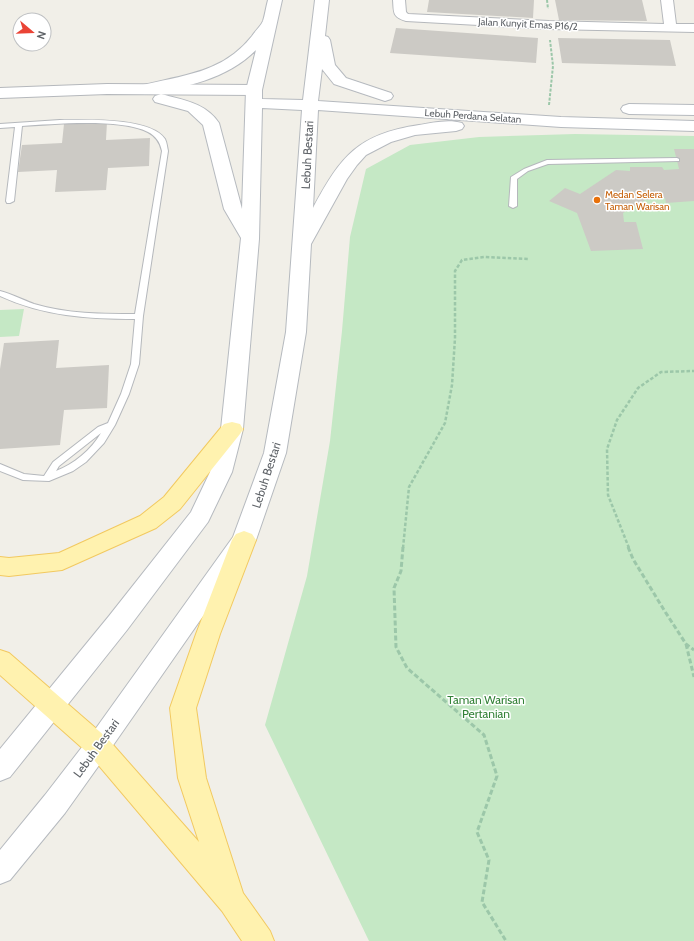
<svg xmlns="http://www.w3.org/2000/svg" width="694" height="941" font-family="Cabin,sans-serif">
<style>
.green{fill:#c5e8c5}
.building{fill:#cccac5}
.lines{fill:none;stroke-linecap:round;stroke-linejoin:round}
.service-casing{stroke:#b5b8bc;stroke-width:2}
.minor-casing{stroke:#b5b8bc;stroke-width:2}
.tertiary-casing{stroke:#b5b8bc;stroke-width:2}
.secondary-casing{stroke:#b6babf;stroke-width:2}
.primary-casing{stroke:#f2c960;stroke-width:2}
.path-far2{stroke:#9cc7a9;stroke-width:2;stroke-dasharray:3 1.5;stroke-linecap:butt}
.path-far1{stroke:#9cc7a9;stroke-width:2.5;stroke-dasharray:3.5 2;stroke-linecap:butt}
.path{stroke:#9cc7a9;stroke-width:3;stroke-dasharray:5 2.5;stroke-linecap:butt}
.service{fill:#fff;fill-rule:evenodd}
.minor{fill:#fff;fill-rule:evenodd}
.tertiary{fill:#fff;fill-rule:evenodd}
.secondary{fill:#fff;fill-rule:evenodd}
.primary{fill:#fff2af;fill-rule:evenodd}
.food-dot{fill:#e8710a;stroke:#fff;stroke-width:1.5}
.labels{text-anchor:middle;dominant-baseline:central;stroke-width:3;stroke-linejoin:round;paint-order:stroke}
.far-street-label{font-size:10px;fill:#5f6368;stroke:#fff}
.far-food-label{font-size:10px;fill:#c56008;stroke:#fff;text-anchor:start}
.street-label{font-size:12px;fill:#5f6368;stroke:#fff}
.park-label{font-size:12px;fill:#348238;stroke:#fff}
</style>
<rect width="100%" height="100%" fill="#f1efe8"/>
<!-- green -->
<path class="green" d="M575,134l119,2v805h-325l-104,-216 42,-149 23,-135 12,-110 8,-94 16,-68 44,-24 69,-8z
M24,309l-5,27 -19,1v-27z"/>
<!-- building -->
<path class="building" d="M429,0h105l-1,18 -106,-6z
M555,0h87l5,21 -88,-1z
M396,28l142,10 -2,25 -146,-10z
M558,38l112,2 6,26 -114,-3z
M107,122l-1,18 44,-2 -1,28 -41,2 -2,22 -51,2 2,-22 -39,2 4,-27 40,-2 2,-19z
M674,149h20v52l-28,2 -1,-5 -20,2 -22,13 1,9h12l7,27 -52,2 -14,-38 -28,-12 16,-13 15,6 36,-24 14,1v-4h32l2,3 15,-1z
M59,340l-3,28 53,-3 -2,43 -43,2 -4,35 -60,4v-80l4,-26z"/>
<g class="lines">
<defs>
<path id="service" d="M60,120c25,0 90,-3 105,19 2,4 2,8 3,12l-25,165 -4,48 -10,30 -14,31 -11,18 -18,19 -13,9 -24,10 -26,-1 -23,-9v-7l24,10 20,2 9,-14 45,-35 10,-4 13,-29 10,-30 4,-45c-47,0 -92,-3 -135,-23v-5c12,3 23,9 34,13 33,10 68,10 101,10l27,-163c-2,-9 -6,-15 -14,-19 -27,-14 -95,-8 -126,-6l-8,75 -4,2h-3l-1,-2 9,-74 -15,1v-4zM101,433c-10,17 -27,31 -45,38l3,-5z
M677,158l2,1v2l-131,3 -20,7 -11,8v27l-4,2 -4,-2 2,-29 13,-8 23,-9z"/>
<path id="minor" d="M393,0h12l1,12 2,2 141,7 115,3 -3,-24h12l3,24h18v8l-145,-3 -143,-8c-14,-4 -12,-9 -13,-21z"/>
<path id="tertiary" d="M107,84l147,1 6,2 2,3 -2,3 -6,2 -147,-1 -107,4v-10z"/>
<path id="secondary" d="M268,0h14l-20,90v9l41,1 12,-100h14l-4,36 3,1 2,3 5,25 11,13 45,15 2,3 -2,3 -6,2 -51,-17 -12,-15 -4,32 243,16 133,4v10l-133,-4 -243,-17 -5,98c28,-52 45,-74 106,-83 13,-2 29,-6 43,-2l2,3 -2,3 -6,2 -41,4 -24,7 -25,13 -9,10 -10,14 -36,65 -5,88 -20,121 -30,87 -149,214 -42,59 -55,67 -10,4v-34l45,-55 44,-57 144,-201 31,-84 22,-121 16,-222 -40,-2 -3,131 -16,190 -11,43 -24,50 -81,108 -117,147 -10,4v-32l109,-133 82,-104 19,-40 11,-43 20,-191 -17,-29 -21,-84 -15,-14 -33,-9 -2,-3 2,-3 6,-2c22,6 45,9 58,29l23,86 4,-119 10,-40c-30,30 -71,37 -111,44l-6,-2 -2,-3 2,-3c43,-11 83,-12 113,-50 3,-5 9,-10 11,-15 2,-6 3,-14 5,-21z
M629,104l65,1v10l-65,-1 -6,-2 -2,-3 2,-3z"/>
<path id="primary" d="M232,422l8,2 3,5 -3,5 -60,75 -24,19 -94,42 -53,6 -9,-1v-18l9,1 50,-5 81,-37 24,-19 60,-73z
M244,531l8,3 4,6 -36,94 -24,74 10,70 37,115 27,38 4,10h-32l-20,-30 -133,-157 -89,-79v-25l9,3 98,85 92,104 -21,-64 -8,-70 26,-74 36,-94 4,-6z"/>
</defs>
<!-- service casing -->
<use href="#service" class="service-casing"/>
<!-- minor casing -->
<use href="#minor" class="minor-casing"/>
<!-- tertiary casing -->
<use href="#tertiary" class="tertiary-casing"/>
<!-- secondary casing -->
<use href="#secondary" class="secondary-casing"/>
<!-- primary casing -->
<use href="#primary" class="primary-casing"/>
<!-- path-far2 -->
<path class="path-far2" d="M547,0l1,9
M549,105l4,-39 -3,-26"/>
<!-- path-far1 -->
<path class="path-far1" d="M403,548l6,-61 36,-64 7,-38 3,-47v-67l7,-11 22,-3 45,2
M629,548l-21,-53 -1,-46 10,-29 21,-32 23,-16 33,-1"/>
<!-- path -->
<path class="path" d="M403,547l-2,24 -7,17 2,59 11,21 77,67 13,41 -20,56 12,28 -7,42 24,39
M628,547l5,12 31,51 22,34 8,6
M686,644l8,33"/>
<!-- service -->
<use href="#service" class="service"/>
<!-- minor -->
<use href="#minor" class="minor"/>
<!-- tertiary -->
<use href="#tertiary" class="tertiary"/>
<!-- secondary -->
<use href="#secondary" class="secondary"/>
<!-- primary -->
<use href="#primary" class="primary"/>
</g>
<!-- markers -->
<circle class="food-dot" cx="597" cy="200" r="4"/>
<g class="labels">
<!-- far-street labels -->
<g class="far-street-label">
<text transform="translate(528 24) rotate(3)">Jalan Kunyit Emas P16/2</text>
<text transform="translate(473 116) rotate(4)">Lebuh Perdana Selatan</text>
</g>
<!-- far-food labels -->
<g class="far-food-label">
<text x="605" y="194">Medan Selera<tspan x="605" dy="12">Taman Warisan</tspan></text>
</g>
<!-- street labels -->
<g class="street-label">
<text transform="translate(307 155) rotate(-87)">Lebuh Bestari</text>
<text transform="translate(266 475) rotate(-72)">Lebuh Bestari</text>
<text transform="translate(96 748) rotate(-54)">Lebuh Bestari</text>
</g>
<!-- park labels -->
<g class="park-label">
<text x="486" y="699">Taman Warisan<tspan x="486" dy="14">Pertanian</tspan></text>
</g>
</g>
<!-- north arrow -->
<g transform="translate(32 32) rotate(109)"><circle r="19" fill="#ffffff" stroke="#bfc1c3"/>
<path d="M0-3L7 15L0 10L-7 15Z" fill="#ea4335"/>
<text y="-6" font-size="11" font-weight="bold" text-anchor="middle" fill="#5f6368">N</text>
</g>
</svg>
